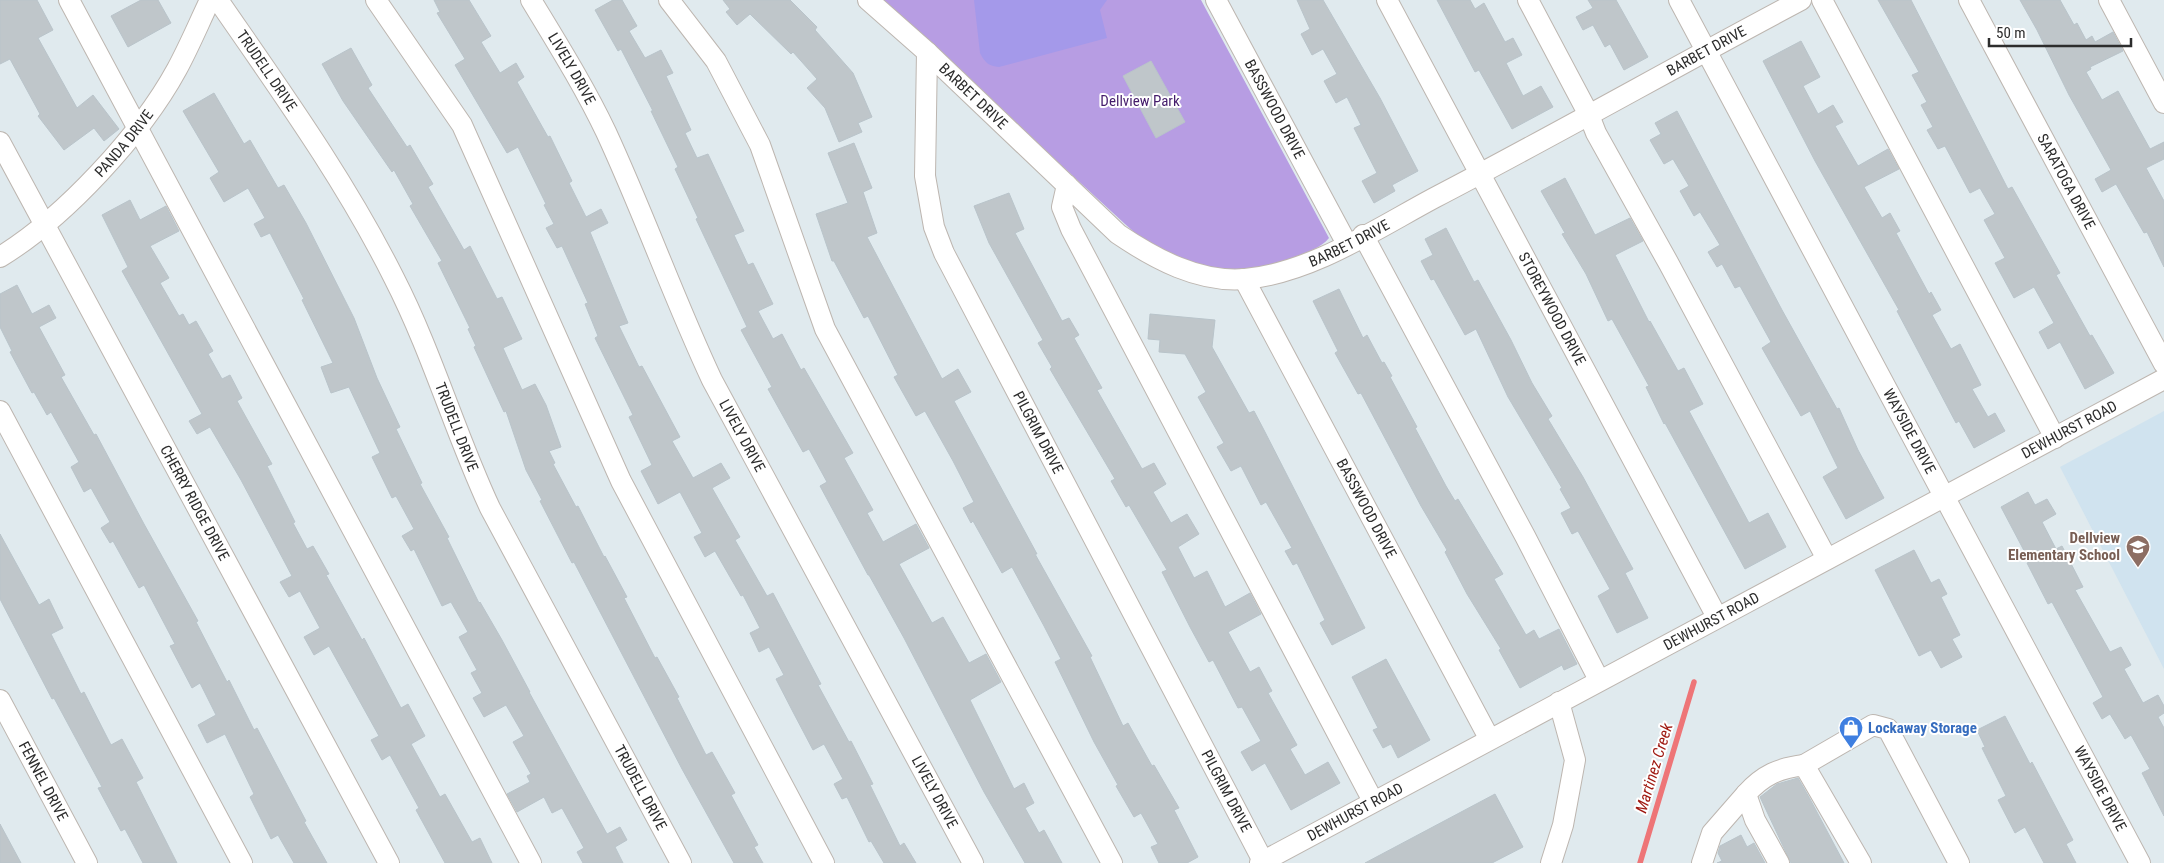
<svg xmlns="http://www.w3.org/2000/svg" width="2164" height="863" font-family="'Roboto Condensed',sans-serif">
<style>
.education{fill:#d0e3ef}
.green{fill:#b79de3}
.pitch{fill:#a499ea}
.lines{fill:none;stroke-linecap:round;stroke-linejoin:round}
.stream{stroke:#ee7577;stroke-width:5.5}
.building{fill:#bfc6ca;stroke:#b9c4ca}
.minor-casing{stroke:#bdb6b0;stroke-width:22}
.minor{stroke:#fff;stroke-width:20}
.labels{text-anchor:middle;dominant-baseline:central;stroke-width:4;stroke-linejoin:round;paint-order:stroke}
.street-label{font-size:15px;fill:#2d2d2d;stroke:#fff}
.park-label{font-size:15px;fill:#441c6b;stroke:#fff}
.education-label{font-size:15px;font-weight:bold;fill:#785e54;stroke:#fff;text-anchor:end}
.shop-label{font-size:15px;font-weight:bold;fill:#366cbe;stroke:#fff;text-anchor:start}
.water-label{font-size:16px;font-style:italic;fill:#9e170f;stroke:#fff}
</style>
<rect width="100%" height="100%" fill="#e0eaee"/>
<!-- education -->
<path class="education" d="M2164,411v258l-104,-202z"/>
<!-- green -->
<path class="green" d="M882,0h319l128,238c-10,12 -25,15 -40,21 -46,18 -94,11 -137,-13 -10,-6 -19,-15 -27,-22z"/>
<!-- pitch -->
<path class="pitch" d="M974,0h133l-7,10 7,28 -108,29c-10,-1 -14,-4 -19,-14z"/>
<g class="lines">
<!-- stream -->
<path class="stream" d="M1640,863l54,-181"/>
</g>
<!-- building -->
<path class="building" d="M0,0h37l16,30 -15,8 39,70 16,-13 26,34 -15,12 -10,-13 -30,22 -26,-34 2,-2 -30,-55 -10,5z
M141,0h17l13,23 -43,24 -17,-31z
M434,0h35l22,36 -10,6 19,31 16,-10 8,14 -7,5 31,55 2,-1 22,45 -3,2 17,34 15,-8 7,14 -18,9 38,91 -9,3 20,41 3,-1 38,71 -8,4 21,37 28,-15 9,15 -18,10 28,49 -5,3 32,56 6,-3 48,91 -3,1 31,57 2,-1 22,43 -3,1 30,61 4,-3 12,20h-32l-13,-22 -2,1 -22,-45 -5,2 -8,-15 9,-5 -19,-35 -11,6 -20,-38 -17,-33 8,-4 -15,-28 -10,5 -9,-19 10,-5 -17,-33 -2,1 -26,-45 -10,6 -11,-20 8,-4 -22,-41 -22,12 -17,-33 11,-6 -23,-48 4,-2 -38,-77 3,-2 -13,-32 3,-1 -26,-57 -5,2 -11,-20 8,-4 -10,-19 2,-1 -28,-57 -11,6 -52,-88 10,-6 -28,-46 3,-1z
M613,0h9l15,26 -8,5 16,27 16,-8 12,23 -7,3 25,54 -6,3 12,25 11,-4 36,77 -10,4 14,30 5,-2 20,41 -15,7 15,28 9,-5 19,36 3,-2 49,85 -9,5 29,52 -6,3 16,29 33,-18 13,24 -30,16 33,59 11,-6 26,46 17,-9 15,28 -31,18 44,89 10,-6 10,20 -9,5 14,25 5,-3 18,33h-37l-41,-71 -80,-154 -35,-63h-1l-48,-89 7,-4 -18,-33 -6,3 -35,-63 4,-2 -31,-57 6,-3 -51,-108 2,-1 -23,-49 3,-2 -27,-56h2l-32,-62 -3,2 -23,-41z
M723,0h67l27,27 -2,3 38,43 19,44 -14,6 4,9 -23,10 -14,-34 -18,-20 10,-9 -24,-27 -2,2 -41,-40 -13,11 -11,-13 4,-3z
M1297,0h26l57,98 38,73 -26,14 3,6 -21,12 -12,-22 15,-8 -23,-45 7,-3 -14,-28 -11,6 -12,-22 13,-7 -14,-25 -11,6 -11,-21 9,-5z
M1437,0h33l5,9 9,-6 21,39 8,-4 9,17 -16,8 17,33 18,-10 12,21 -41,22 -33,-59 -4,2z
M1588,0h28l32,57 -24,13 -14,-26 -5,3 -12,-22 -10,5 -7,-13 17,-9z
M1878,0h33l97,189 4,-2 48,86 -4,2 34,61 2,-1 22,38 -29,16 -25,-47 -12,7 -9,-17 15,-9 -20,-36 -20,11 -19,-35 10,-5 -21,-38 11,-6 -15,-26 -10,5 -25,-47 -7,3 -11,-19 6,-3 -12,-22 6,-3 -15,-27 7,-3z
M2020,0h40l14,25 3,-2 9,17 6,-4 3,6 18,-10 10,19 -33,16 1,2 -5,3 16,28 16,-9 32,58 14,-7v17l-18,9 18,33v66l-17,-35 -3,1 -28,-49 -14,8 -7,-13 16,-9 -42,-75 -32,-65z
M1801,41l19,36 -17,9 15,28 15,-9 10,17 -8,4 23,40 30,-17 11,20 -35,18 18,31 8,-5 10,18 -4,2 33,61 2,-2 10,18 -9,5 19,34 9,-5 21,41 -9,4 16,28 7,-4 10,18 -31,17 -15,-27 -3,2 -59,-112 2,-1 -84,-149 -52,-100z
M351,48l21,37 -4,3 39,59 3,-2 23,39 -5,3 36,63 6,-4 27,53 5,-2 20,42 -19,9 19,42 13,-6 11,21 15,42 -12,4 6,12 -2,1 23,43 2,-1 26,51 1,-1 22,41 -3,1 31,60 2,-1 22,40 -2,1 29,57 6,-3 23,41 -4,2 27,50 -4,2 9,16h-29l-52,-94 -108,-207 -2,1 -32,-62 2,-1 -16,-30 -20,-59 -2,1 -30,-65 2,-1 -8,-17 2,-1 -32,-65 4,-2 -32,-55 3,-2 -19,-34 -2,2 -49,-71 -21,-37z
M1151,61l34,61 -29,16 -33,-62z
M214,93l30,51 6,-4 28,48 6,-3 22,38 48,95 23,60 23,49 -4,2 26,54 -2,1 29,53 -2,1 32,65 1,-1 22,38 28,52h-1l78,142 13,-7 7,13 -12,7 8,16h-40l-6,-11 7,-4 -22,-40 -10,5 -8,-16 -27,15 -10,-18 23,-12 -3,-6 4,-2 -18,-32 11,-6 -18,-31 -22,12 -11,-19 9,-5 -11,-20 6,-3 -18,-33 9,-5 -17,-30 -9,4 -28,-57 -3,2 -9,-15 12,-7 -18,-33 -4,2 -20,-41 8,-4 -31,-66 -18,6 -10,-26 12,-4 -31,-63 2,-1 -34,-66 -9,4 -7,-13 11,-6 -17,-30 -24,14 -14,-24 9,-6 -36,-61z
M1677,111l105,199 55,99 2,-1 19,42 26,48 -38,21 -23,-42 15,-9 -28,-57 -9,5 -39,-68 9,-6 -31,-56 -5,2 -13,-24 -5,3 -9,-15 12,-7 -20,-33 -6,4 -14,-25 9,-5 -16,-27 -9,5 -14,-24 11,-6 -6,-11z
M854,143l18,45 -9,4 14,41 -10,4 75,142 16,-10 13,23 -17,9 83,153h-2l57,102 -2,1 33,69 5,-3 24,43 2,-1 25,43 -5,2 24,47 -11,6h-28l-8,-16 7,-3 -17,-31 -7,4 -18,-31 2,-1 -24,-43 -39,-80 6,-3 -17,-33 -32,-59 -10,6 -29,-52 -2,2 -8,-15 11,-6 -21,-41 -28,-50 -9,5 -22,-39 4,-2 -30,-59 -4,2 -30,-57h-2l-16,-47 32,-11 -20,-50z
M1565,178l30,57 35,-17 13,23 -28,14 34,67 1,-1 28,50 6,-3 19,36 -14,7 60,112 19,-10 18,34 -41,22 -80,-146 -1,1 -18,-37 3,-1 -37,-67 -4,2 -22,-47 -24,-40 3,-1 -24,-42z
M1009,193l15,36 -9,4 47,88 7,-3 10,17 -5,3 28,50 -5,2 45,79 12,-6 12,21 -13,8 18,31 16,-9 12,20 -21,13 16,31 13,-7 18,36 25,-14 11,21 -33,18 22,40 9,-5 13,24 -4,2 29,52 -7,4 15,26 23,-13 12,21 -49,27 -26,-47 -13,8 -11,-19 20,-11 -19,-34 -4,1 -25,-48 -4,2 -19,-35 -28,-55 5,-2 -38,-65 -3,2 -15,-26 4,-2 -65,-110 2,-2 -14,-24 5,-3 -54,-97 -15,-37z
M130,200l10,20 26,-14 13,25 -29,15 19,32 -9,5 19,33 4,-2 6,11 7,-4 17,30 -5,3 14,25 8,-4 12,23 -5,3 35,63 -5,2 28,56 -2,1 14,26 6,-3 16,28 -3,1 36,65 2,-2 37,70 7,-4 17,32 -14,8 29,53 5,-3 27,48 8,-4 12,25h-47l-29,-53 3,-2 -29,-53 -8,5 -11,-20 8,-4 -50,-90 -15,9 -10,-18 16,-9 -20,-37 -11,6 -9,-15 12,-6 -51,-96 -31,-53 -13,7 -8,-13 13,-7 -80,-143 6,-4 -26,-52z
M1446,228l28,54 4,-2 33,60 21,43 20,33 -4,3 35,58 50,92 -8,4 23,45 -31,15 -19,-37 12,-7 -32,-58 -6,3 -11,-21 10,-5 -11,-19 2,-1 -54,-91 -32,-68 -11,6 -31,-56 -3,1 -10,-19 12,-6 -8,-16z
M17,285l15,29 17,-9 7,13 -17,9 26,48 -4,2 33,58 2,-1 48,90 54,97 -2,1 31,60 2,-2 25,50 3,-2 49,93 -2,1 23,41h-33l-16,-28 -7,4 -21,-42 4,-3 -29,-60 -18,9 -9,-18 18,-10 -16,-32 -8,5 -22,-42 5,-2 -31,-59 -5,3 -26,-47 -3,2 -9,-15 9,-6 -19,-34 -7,4 -13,-25 8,-5 -28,-50 -4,3 -13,-23 -2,1 -22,-41 2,-1 -12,-24v-33z
M1339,289l24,49 4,-3 15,28 2,-1 8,14 -2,1 27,50 -2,1 31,58 9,15 3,-2 45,75 -9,5 32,56 8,-5 5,9 20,-10 18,35 -13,6 -2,-5 -42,23 -21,-38 2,-1 -34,-55 -22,-42 2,-2 -26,-44 -60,-113 -3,1 -23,-41 3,-2 -25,-50z
M1150,314l65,6 -3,27 37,66 5,-2 11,21 100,196 -33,17 -12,-22 5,-3 -28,-57 -4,2 -8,-14 7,-3 -26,-46 -5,3 -20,-39 -10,5 -14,-24 7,-4 -26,-46 8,-5 -21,-38 -26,-2 1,-12 -12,-1z
M2028,492l7,13 12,-6 9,15 -14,8 14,27 6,-3 21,41 -8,3 35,62 11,-5 10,18 -7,4 19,34 15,-8 6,11v7l-6,4 6,11v88l-22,-43 8,-4 -19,-34 -6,4 -15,-25 -8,5 -9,-16 10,-6 -51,-95 -4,2 -21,-41 3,-1 -29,-55z
M0,534l39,71 10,-6 14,29 -12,6 30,60 3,-2 27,53 11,-6 21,39 -7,4 41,81h-34l-18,-34 -4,2 -23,-43 4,-1 -48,-89 -2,1 -52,-100z
M1914,550l17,33 8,-4 8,15 -6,3 19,38 -8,4 10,18 -21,11 -10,-18 -12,6 -44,-86z
M1386,659l44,81 -32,18 -7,-14 -8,4 -10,-18 5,-2 -26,-51z
M2005,716l25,48 2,-2 41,78 -7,4 10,19h-32l-19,-36 -10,6 -17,-33 8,-4 -24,-48 3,-1 -8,-17z
M1798,778l12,21 34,64h-53l-31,-66 17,-13z
M1495,794l28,53 -31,16h-127z
M0,824l21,39h-21z
M1741,835l6,12 7,-4 11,20h-48l5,-2 -4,-8 2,-7z"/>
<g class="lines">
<defs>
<g id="minor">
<path d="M69,0l462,863"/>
<path id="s1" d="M218,0c62,90 127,180 176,278 38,74 61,155 96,230l191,355"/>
<path d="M376,0l86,125 159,356 203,382"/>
<path id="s2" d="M531,0c26,43 53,86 75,132 38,82 68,167 106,248l261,483"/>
<path d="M669,0l47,61 44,84 65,184 287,534"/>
<path id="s3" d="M868,0l59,52 -2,124 9,51 10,26 319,608"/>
<path id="s4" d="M1216,0l131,244"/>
<path id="s5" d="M1387,0l330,617"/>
<path d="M1528,0l61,115 7,18 73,131 158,295"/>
<path id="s6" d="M1679,0l461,863"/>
<path d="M1822,0l233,438"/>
<path id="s7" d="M1969,0l195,364"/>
<path d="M2109,0l55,103"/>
<path id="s8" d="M927,52l191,182c37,25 81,49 127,45 66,-6 131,-50 189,-81 123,-64 244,-133 367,-198"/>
<path id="s9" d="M0,142l389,721"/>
<path d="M1067,185l-5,22 9,22 302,572"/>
<path d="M1363,235l162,301 74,144"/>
<path id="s10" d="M0,257c64,-39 141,-122 177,-188 12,-22 22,-46 33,-69"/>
<path id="s11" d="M1244,279l245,459"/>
<path d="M0,411l242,452"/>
<path id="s12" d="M0,700l87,163"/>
<path d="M1804,765l69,-40 15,4 71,134"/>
<path id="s13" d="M1260,863l904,-484"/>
<path d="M1551,863l12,-38 12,-65 -16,-58"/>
<path d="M1702,863l10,-30 34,-39"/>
<path d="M1779,863l-24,-43 -9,-26c17,-19 33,-26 58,-29l57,98"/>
</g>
</defs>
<!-- minor casing -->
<use href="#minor" class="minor-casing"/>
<!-- minor -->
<use href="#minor" class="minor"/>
</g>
<!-- icons -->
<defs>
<symbol id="school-pin" viewBox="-11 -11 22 30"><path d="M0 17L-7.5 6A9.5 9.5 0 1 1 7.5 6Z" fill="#8d6e63" stroke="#fff"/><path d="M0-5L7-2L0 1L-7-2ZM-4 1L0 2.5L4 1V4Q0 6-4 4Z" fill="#fff"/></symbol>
<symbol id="shop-pin" viewBox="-11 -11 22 30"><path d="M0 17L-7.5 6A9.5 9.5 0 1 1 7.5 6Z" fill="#3f7fe0" stroke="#fff"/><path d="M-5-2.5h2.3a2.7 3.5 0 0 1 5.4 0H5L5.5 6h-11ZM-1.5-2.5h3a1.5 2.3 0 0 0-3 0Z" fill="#fff"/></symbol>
</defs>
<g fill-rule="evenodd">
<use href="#school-pin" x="2124" y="533" width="28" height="38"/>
<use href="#shop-pin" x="1837" y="714" width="28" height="38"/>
</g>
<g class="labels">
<!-- street labels -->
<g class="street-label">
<text stroke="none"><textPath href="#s8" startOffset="918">BARBET DRIVE</textPath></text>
<text stroke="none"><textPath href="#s2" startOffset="80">LIVELY DRIVE</textPath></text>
<text stroke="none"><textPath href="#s1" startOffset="86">TRUDELL DRIVE</textPath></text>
<text stroke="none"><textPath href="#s8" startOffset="64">BARBET DRIVE</textPath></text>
<text stroke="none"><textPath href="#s4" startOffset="124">BASSWOOD DRIVE</textPath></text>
<text stroke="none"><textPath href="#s10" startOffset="169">PANDA DRIVE</textPath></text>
<text stroke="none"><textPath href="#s7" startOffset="206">SARATOGA DRIVE</textPath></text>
<text stroke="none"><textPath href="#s8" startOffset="512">BARBET DRIVE</textPath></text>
<text stroke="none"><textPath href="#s5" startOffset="350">STOREYWOOD DRIVE</textPath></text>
<text stroke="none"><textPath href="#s1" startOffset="491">TRUDELL DRIVE</textPath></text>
<text stroke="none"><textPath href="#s13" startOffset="918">DEWHURST ROAD</textPath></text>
<text stroke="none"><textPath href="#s6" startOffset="489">WAYSIDE DRIVE</textPath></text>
<text stroke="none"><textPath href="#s3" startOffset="485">PILGRIM DRIVE</textPath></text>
<text stroke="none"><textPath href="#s2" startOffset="485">LIVELY DRIVE</textPath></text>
<text stroke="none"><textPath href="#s9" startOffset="410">CHERRY RIDGE DRIVE</textPath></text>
<text stroke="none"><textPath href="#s11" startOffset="260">BASSWOOD DRIVE</textPath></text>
<text stroke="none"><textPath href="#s13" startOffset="512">DEWHURST ROAD</textPath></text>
<text stroke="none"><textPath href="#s12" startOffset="92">FENNEL DRIVE</textPath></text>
<text stroke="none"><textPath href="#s1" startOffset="896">TRUDELL DRIVE</textPath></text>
<text stroke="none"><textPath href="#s6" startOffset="894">WAYSIDE DRIVE</textPath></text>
<text stroke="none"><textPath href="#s3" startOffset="890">PILGRIM DRIVE</textPath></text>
<text stroke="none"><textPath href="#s2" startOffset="890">LIVELY DRIVE</textPath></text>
<text stroke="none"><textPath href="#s13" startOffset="108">DEWHURST ROAD</textPath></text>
</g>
<!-- park labels -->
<g class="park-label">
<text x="1140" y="101">Dellview Park</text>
</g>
<!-- education labels -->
<g class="education-label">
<text x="2120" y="538">Dellview<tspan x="2120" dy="17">Elementary School</tspan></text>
</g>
<!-- shop labels -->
<g class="shop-label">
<text x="1868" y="728">Lockaway Storage</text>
</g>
<!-- water labels -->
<g class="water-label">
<text transform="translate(1654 768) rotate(-73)">Martinez Creek</text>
</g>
</g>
<!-- scale -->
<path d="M1989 38v8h142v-8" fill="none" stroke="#2d2d2d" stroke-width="2.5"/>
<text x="1996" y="38" font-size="15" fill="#2d2d2d" stroke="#ffffff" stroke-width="4" paint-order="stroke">50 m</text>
</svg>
